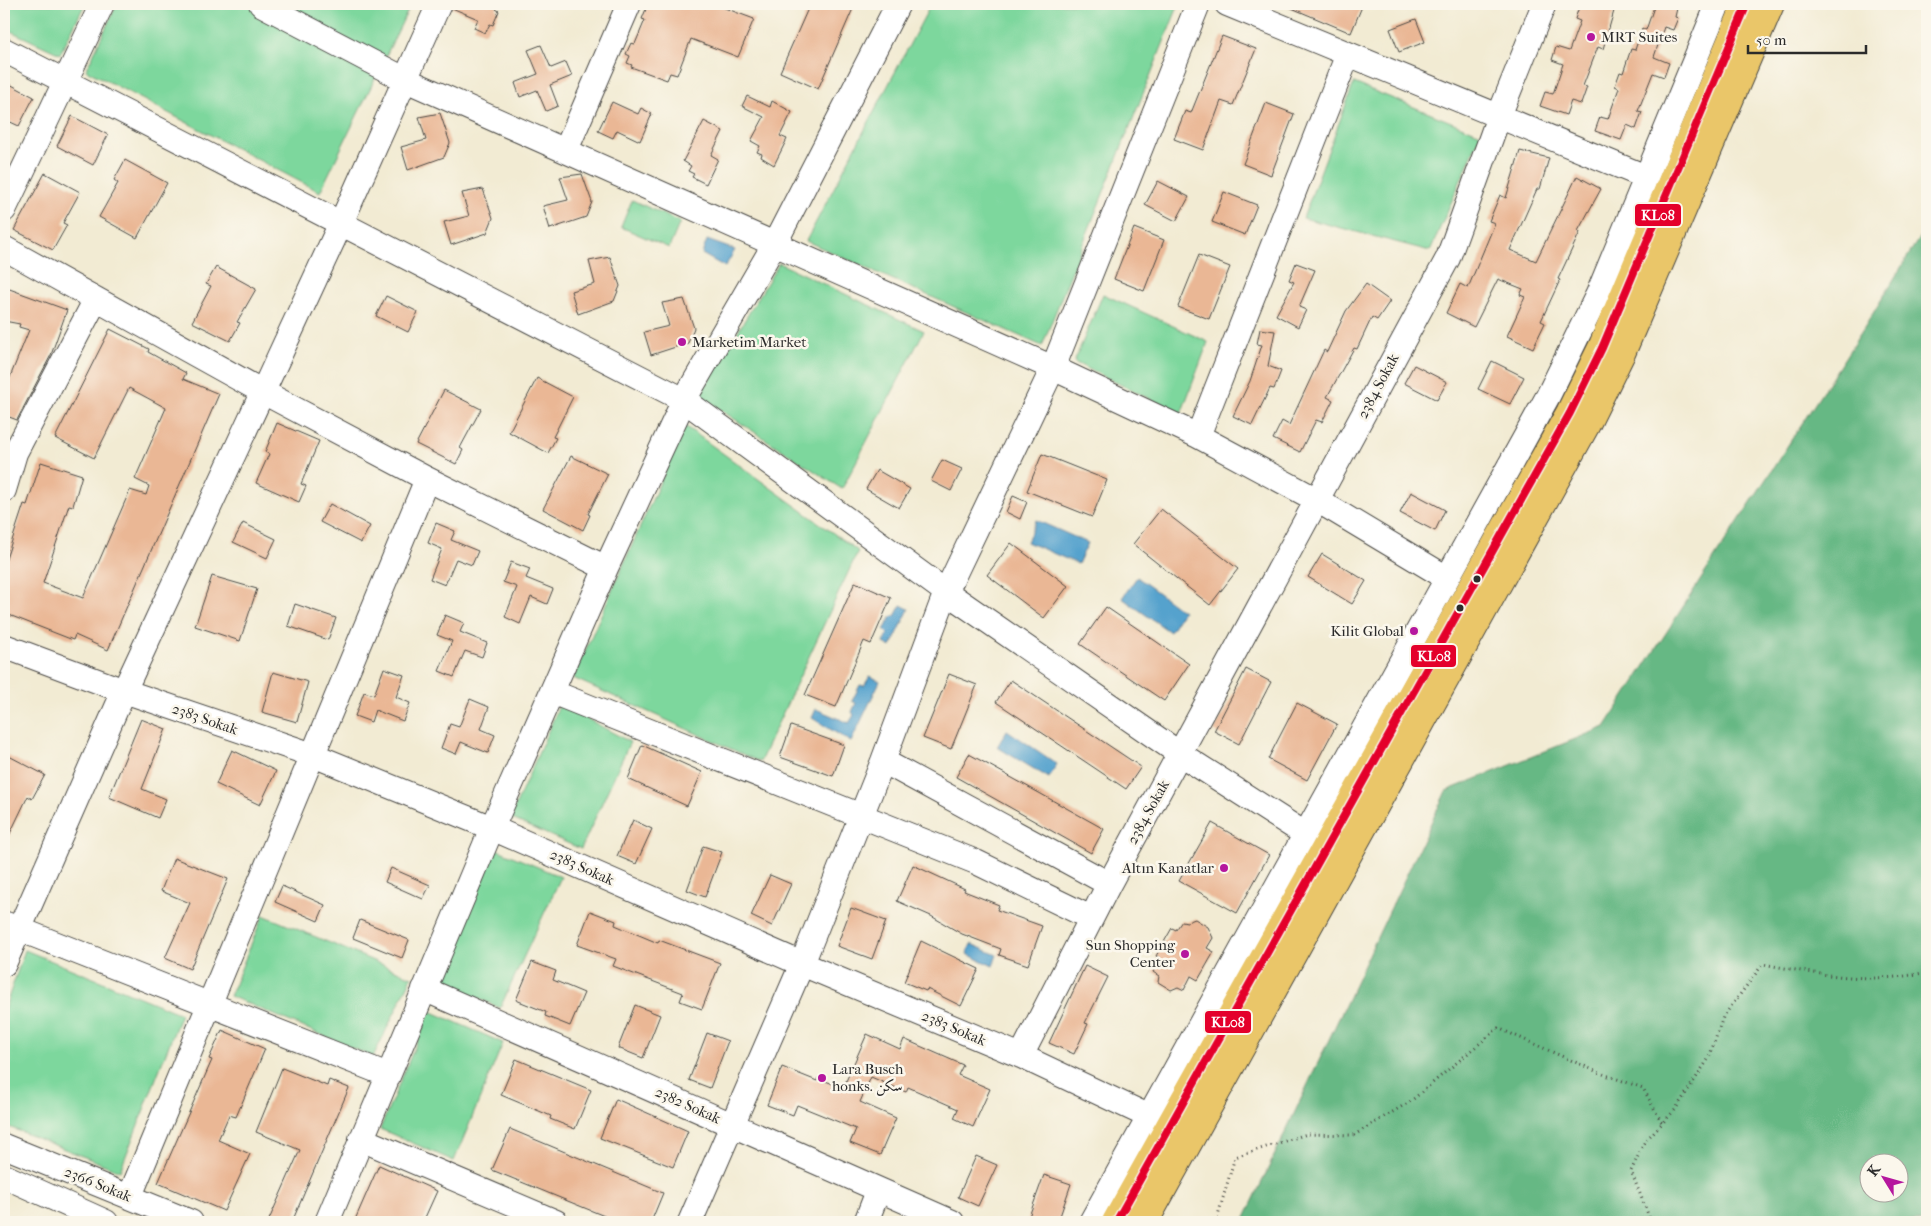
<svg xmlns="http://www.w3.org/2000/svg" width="1931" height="1226" font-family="'IM FELL French Canon',Amiri,serif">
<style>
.green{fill:#7dd79d;stroke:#548164}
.forest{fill:#66b884;stroke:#487258;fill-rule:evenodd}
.water{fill:#54a2cd;stroke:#40667c}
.building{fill:#eab795}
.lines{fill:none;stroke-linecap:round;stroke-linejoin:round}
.minor-casing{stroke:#494844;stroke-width:26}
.major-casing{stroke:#494844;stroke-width:30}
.path{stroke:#494844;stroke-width:3;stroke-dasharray:1 4;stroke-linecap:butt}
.minor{stroke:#fff;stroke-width:24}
.major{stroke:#eac669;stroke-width:28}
.bus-1-casing{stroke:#fbf7ec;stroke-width:11}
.bus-1{stroke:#e4002b;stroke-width:8}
.poi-dot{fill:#b5179e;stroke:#fbf7ec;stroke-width:2}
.bus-dot{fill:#2b2b2b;stroke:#fbf7ec;stroke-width:2}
.labels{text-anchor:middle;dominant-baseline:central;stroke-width:5;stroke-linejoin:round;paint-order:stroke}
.poi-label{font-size:15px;fill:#2b2b2b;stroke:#fbf7ec;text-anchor:start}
.street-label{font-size:15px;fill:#2b2b2b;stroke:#fbf7ec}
.line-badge{stroke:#fbf7ec;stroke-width:2}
.badge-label{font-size:14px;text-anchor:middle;font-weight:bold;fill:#fff}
</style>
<rect width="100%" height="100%" fill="#fbf7ec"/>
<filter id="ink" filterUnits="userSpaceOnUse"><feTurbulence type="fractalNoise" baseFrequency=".02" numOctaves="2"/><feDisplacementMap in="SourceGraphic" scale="10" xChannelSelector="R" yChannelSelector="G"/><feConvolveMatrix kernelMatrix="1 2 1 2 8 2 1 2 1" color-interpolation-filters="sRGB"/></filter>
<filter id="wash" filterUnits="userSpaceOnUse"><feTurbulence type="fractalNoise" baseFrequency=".0096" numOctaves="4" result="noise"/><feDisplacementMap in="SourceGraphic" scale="20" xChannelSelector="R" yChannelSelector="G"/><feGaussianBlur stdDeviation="1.12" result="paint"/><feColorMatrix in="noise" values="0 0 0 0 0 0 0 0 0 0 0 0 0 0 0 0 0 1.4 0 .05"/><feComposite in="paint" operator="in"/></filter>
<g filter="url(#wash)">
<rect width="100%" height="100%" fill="#f2ebd3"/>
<!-- green -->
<path class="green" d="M4,4h81l-25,50 -56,-26z
M117,4h294l-91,188 -234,-122z
M931,4h248l-137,342 -236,-105z
M1354,83l127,51 -51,117 -127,-33z
M632,200l48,22 -11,26 -48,-21z
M779,263l145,68 -82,158 -143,-93z
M1103,294l105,48 -27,72 -107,-52z
M685,426l173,125 -98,211 -187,-84z
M560,704l70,38 -49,107 -71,-31z
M496,849l65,28 -61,131 -59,-26z
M263,915l149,62 -39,80 -143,-61z
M25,950l156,64 -61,157 -116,-46v-115z
M430,1011l73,32 -49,118 -74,-32z"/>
<!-- forest -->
<path class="forest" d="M1927,225v997h-684l203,-431 159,-64 259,-399zM1868,1164h30v30h-30z"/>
<!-- water -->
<path class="water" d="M707,240l28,10 -10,17 -23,-13z
M1036,520l52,23 -10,21 -51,-22z
M1137,577l46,34 -13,21 -48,-34z
M901,605l8,4 -18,38 -7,-4 4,-9 -4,-4 8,-14h3z
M870,676l10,5 -29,61 -39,-24 4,-9 33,14 5,-8 -2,-3 4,-9 -4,-2 8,-16 4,1z
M1007,730l50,34 -8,14 -52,-31z
M971,944l26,11 -4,11 -26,-12z"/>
<g id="blocks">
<!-- building -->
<path class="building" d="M453,4h45l-2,5 3,2 -6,14 -3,-1 -5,9 -11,-5 4,-9 -26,-11z
M648,4h66l40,15 -16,38 -47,-18 -14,36 -7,-2 -3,7 -36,-13 1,-2 -5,-2 3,-7 -4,-2 5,-11 4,1 10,-24 -3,-1z
M810,4h45l-37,85 -38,-17z
M1282,4h81l-12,29z
M1580,4h36l-13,45 -5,-2 -15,39 4,1 -6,17 -10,-3 -5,14 -26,-9 5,-14 8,2 10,-30 -11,-4 4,-13 13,4 11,-30 -5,-2z
M1655,4h23l-3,13 3,1 -5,12 -9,-3 -10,30 15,6 -5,14 -11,-4 -15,38 4,1 -6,17 -9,-4 -6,15 -26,-9 5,-14 8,2 11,-31 -4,-2 5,-14 3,1 8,-24 4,1 7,-22 4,2z
M1416,19l9,23 -26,10 -9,-23z
M1222,36l34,13 -23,56 -12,-4 -18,49 -29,-11 11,-28 6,2z
M541,45l10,23 15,-6 6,14 -22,9 8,21 -12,5 -9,-21 -17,7 -5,-14 23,-9 -10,-24z
M4,81l30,16 -15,29 -15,-7z
M747,96l23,11 2,-6 20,11 -12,24 7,3 -13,26 -13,-8 1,-3 -5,-2 3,-6 -9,-5 13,-24 -22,-11z
M612,102l26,12 3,-6 11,6 -12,27 -23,-11 -4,8 -15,-7z
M1266,103l28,11 -23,61 -28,-11z
M440,113l10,30 -6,14 -36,13 -7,-23 25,-7 -7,-23z
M72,116l36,19 -15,30 -36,-19z
M704,121l19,10 -12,24 7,4 -12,25 -14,-7 2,-3 -6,-3 3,-5 -8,-5z
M1520,151l29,7 -9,31h-3l-27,61 26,11 41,-85 24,13 -23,42 2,1 -22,47 2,1 -19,41 4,2 -12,25 -26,-12 18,-39 -5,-2 3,-6 -25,-10 -24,48 -28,-14 14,-29 8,4 27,-65 -6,-2 11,-26 6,3z
M125,160l42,23 -30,55 -38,-21 19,-34 -4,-3z
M45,173l35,19 -17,31 4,2 -14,25 -39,-20z
M582,174l10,28 -6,15 -36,12 -7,-23 25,-6 -8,-23z
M1158,181l31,16 -13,24 -31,-16z
M483,189l10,29 -6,15 -36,12 -7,-23 25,-6 -7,-23z
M1224,192l33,13 -12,30 -33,-13z
M1134,228l30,12 -20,51 -30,-12z
M1199,255l31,12 -21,52 -31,-12z
M610,257l10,29 -6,15 -36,13 -7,-23 24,-7 -6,-23z
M1296,263l19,7 -16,37 7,3 -8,17 -22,-12 18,-33 -5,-2z
M216,267l40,22 -19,33 3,1 -10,18 -38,-19 19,-36 -5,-2z
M1366,284l24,17 -13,19 -5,-3 -15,32 -3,-1 -27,49 6,3 -11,22 -6,-2 -16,32 -27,-13 9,-18 7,4 35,-75 3,2 19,-41z
M4,287l63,23 -16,45 -34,65 -13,-5v-23l25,-62 -10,-3 1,-3 -16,-3z
M386,296l32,16 -10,20 -32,-16z
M684,299l10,29 -6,15 -37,12 -7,-23 25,-6 -7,-23z
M110,329l39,20 -1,3 38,21 -3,6 36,15 -111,256 -33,-15 -2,5 -69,-27v-48l20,-61 3,1 14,-43 41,13 -9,31 -4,-1 -26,78 40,15 47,-108 16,5 3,-9 -14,-7 31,-71 -37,-20 -35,70 -39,-20z
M1260,329l15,2 -7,35 13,5 -7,18 -4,-1 -18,37 -19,-9 17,-35 12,-36 -5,-1z
M1492,361l32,16 -14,27 -32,-15z
M1414,365l33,17 -10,18 -33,-17z
M537,378l36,19 -20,40 3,1 -8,15 -39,-21z
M444,390l37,19 -21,39 3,2 -7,14 -40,-20z
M277,423l42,18 -18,43 5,2 -7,16 -43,-19 13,-29 -4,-2z
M1042,454l65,26 -15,37 -65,-26z
M571,456l37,18 -20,40 2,1 -7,15 -40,-21z
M942,460l20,9 -11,22 -20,-10z
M877,470l33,19 -11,19 -33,-19z
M1411,492l34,18 -10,21 -35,-18z
M1013,496l14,6 -7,17 -14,-7z
M330,504l40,22 -9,17 -41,-21z
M1161,509l77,60 -28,36 -77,-61z
M243,523l33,16 -9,19 -34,-16z
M436,523l19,8 -4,9 27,11 -6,14 -16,-6 -11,26 -15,-6 12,-30 -14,-6z
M1011,543l57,43 -24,32 -57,-43z
M1322,554l44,27 -14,23 -44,-27z
M511,562l19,7 -4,9 27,11 -6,15 -16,-7 -11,27 -15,-7 12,-30 -14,-5z
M212,576l45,13 -17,52 -45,-15z
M855,582l36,16 -20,46 -7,-3 -28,66 -31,-12z
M295,604l41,14 -8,22 -40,-14z
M1106,607l83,57 -25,37 -84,-57z
M445,615l19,8 -4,9 27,11 -5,14 -17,-6 -11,26 -15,-6 13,-30 -15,-6z
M384,668l20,7 -8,22 14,6 -7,18 -28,-11 -4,12 -16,-6 9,-24 10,3z
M1246,669l25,13 -32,62 -25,-13z
M273,672l35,10 -11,40 -35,-10z
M949,674l28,11 -26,64 -28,-11z
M1011,680l130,87 -15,22 -130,-87z
M470,699l19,8 -8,22 14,6 -7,18 -27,-11 -5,12 -15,-6 9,-24 9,3z
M1297,703l40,21 -30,56 -39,-21z
M141,719l25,10 -24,60 24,10 -8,19 -49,-21z
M791,726l53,19 -11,31 -53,-19z
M642,745l60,27 -15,34 -59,-27z
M232,750l44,21 -16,34 -44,-21z
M969,754l135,75 -13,24 -135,-76z
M7,755l38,20 -13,24 -4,-3 -24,50v-84z
M633,820l19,9 -16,35 -19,-8z
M1212,823l57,32 -32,58 -58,-32z
M703,846l19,6 -17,45 -18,-7z
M174,858l54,21 -38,90 -25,-11 25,-55 -29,-12z
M913,865l52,24 -1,2 35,14 -2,5 45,16 -14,39 -29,-10 2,-6 -39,-15 -31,-18 -34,-15z
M391,868l39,17 -7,14 -38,-17z
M770,875l21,9 -19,42 -21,-10z
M282,886l43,19 -7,16 -43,-19z
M851,908l35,13 -14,38 -35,-13z
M590,911l26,10 -1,4 43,18 1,-3 61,23 -18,46 -22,-8 3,-8 -70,-27 3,-7 -39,-14z
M1195,919l13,8 5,11 -6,10 7,4 -16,28 -7,-4 -7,14 -6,-3 -7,3 -13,-8 1,-6 -6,-4 7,-14 -4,-2 16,-28 4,2 6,-9 5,1z
M360,920l49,20 -7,18 -49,-20z
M921,941l58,28 -18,37 -34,-17 -1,2 -22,-9z
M532,962l24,9 -3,9 31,13 -14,33 -25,-10 1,-4 -30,-12z
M1085,966l23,11 -23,46 3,1 -14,30 -25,-11z
M635,1005l25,10 -17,43 -25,-10z
M222,1030l43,19 -29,68 -7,-2 -11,25 32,14 -26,57 -66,-28 54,-123 -3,-1z
M707,1033l21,8 -18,47 -21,-8z
M867,1034l33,15 4,-10 59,26 -5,10 32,14 -17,38 -19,-9 4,-9 -50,-22 -2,5 -35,-15 -11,25 36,16 -16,37 -30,-12 6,-14 -59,-24 -4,10 -26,-10 15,-38 35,14 1,-3 25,10z
M516,1059l75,31 -16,39 -25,-10 1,-3 -50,-21z
M282,1068l45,18 2,-6 20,8 -57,134h-24l32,-72 -44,-18z
M616,1099l72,32 -15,36 -73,-29z
M510,1129l153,64 -12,29h-32l-127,-52z
M976,1156l21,9 -19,41 -20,-9z
M379,1165l58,26 -14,31h-69z
M1044,1175l27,9 -13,38h-31z"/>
</g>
</g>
<g filter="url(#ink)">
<use href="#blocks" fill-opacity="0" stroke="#494844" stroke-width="1"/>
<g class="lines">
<defs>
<path id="minor" d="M261,4l145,76 647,288 145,68 119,64 130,78
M1227,4l419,173
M4,50l680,350 262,192 234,162 125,80
M566,150l63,-146
M4,210l98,-206
M4,248l259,144 164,87 179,89
M1198,436l150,-382
M4,490l11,-37 81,-154
M4,646l120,45 189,64 179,73 310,136 219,92 127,60
M552,692l424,170 115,56
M883,761l226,123
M6,924l382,151
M4,964l120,-273 217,-468 98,-219
M424,989l528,233
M1021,1056l88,-172 339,-626 51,-142 45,-112
M361,1139l195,83
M4,1146l187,76
M4,1176l102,46
M130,1196l297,-717
M327,1222l165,-394 114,-260 78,-168 90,-155 124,-241
M690,1222l112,-258 81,-203 63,-169 107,-224 145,-364
M866,1222l12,-31
M1091,1222l457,-826 50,-102 120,-290"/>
<path id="major" d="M1116,1222l454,-809 32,-65 145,-344
M1144,1222l441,-796 36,-73 149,-349"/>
</defs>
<!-- minor casing -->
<use href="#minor" class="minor-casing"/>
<!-- major casing -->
<use href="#major" class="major-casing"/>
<!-- path -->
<path class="path" d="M1216,1222l19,-65 72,-23 47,1 57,-34 87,-73 102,45 43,15 19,35
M1651,1222l-20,-51 14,-30 30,-31 34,-52 14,-41 40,-53c53,10 110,21 164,8"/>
<!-- minor -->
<use href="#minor" class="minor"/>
<!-- major -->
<use href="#major" class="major"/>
<defs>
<path id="bus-1" d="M1116,1222l454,-809 32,-65 145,-344"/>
</defs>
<!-- bus-1 casing -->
<use href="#bus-1" class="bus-1-casing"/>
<!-- bus-1 -->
<use href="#bus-1" class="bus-1"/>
</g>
</g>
<!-- markers -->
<g class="poi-dot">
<circle cx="1591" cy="37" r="5"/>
<circle cx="682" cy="342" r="5"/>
<circle cx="1414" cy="631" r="5"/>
<circle cx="1224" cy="868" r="5"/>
<circle cx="1185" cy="954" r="5"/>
<circle cx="822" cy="1078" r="5"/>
</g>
<g class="bus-dot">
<circle cx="1477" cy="579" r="4.5"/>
<circle cx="1460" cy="608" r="4.5"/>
</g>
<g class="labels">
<!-- poi labels -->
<g class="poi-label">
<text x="1601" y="37">MRT Suites</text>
<text x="692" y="342">Marketim Market</text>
<text x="1404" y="631" text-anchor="end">Kilit Global</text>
<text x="1214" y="868" text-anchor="end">Altın Kanatlar</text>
<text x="1175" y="945" text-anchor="end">Sun Shopping<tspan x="1175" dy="17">Center</tspan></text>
<text x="832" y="1069">Lara Busch<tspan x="832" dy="17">honks. سكن</tspan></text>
</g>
<!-- street labels -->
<g class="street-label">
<text transform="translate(1378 386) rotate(-62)">2384 Sokak</text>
<text transform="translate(205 719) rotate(19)">2383 Sokak</text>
<text transform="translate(1148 812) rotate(-61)">2384 Sokak</text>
<text transform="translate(582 867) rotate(24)">2383 Sokak</text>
<text transform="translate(954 1028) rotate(23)">2383 Sokak</text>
<text transform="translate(688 1105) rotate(24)">2382 Sokak</text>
<text transform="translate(98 1184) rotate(22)">2366 Sokak</text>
</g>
</g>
<g class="line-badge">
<rect x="1634" y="203" width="48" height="24" rx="5" fill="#e4002b"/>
<rect x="1410" y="644" width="47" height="24" rx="5" fill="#e4002b"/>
<rect x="1204" y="1010" width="48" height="24" rx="5" fill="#e4002b"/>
</g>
<g class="badge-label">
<text x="1658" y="220">KL08</text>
<text x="1434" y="661">KL08</text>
<text x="1228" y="1027">KL08</text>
</g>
<!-- margin -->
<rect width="1931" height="1226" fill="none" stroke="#fbf7ec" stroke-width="20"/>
<!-- north arrow -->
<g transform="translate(1884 1178) rotate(307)"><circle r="24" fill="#fbf7ec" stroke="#a8a59f"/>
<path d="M0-4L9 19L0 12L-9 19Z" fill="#b5179e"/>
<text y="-8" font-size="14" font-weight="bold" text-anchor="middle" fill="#2b2b2b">K</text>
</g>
<!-- scale -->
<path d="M1748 45v8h118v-8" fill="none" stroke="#2b2b2b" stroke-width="2.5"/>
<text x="1756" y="45" font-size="15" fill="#2b2b2b" stroke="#fbf7ec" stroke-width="4" paint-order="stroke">50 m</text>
</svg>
